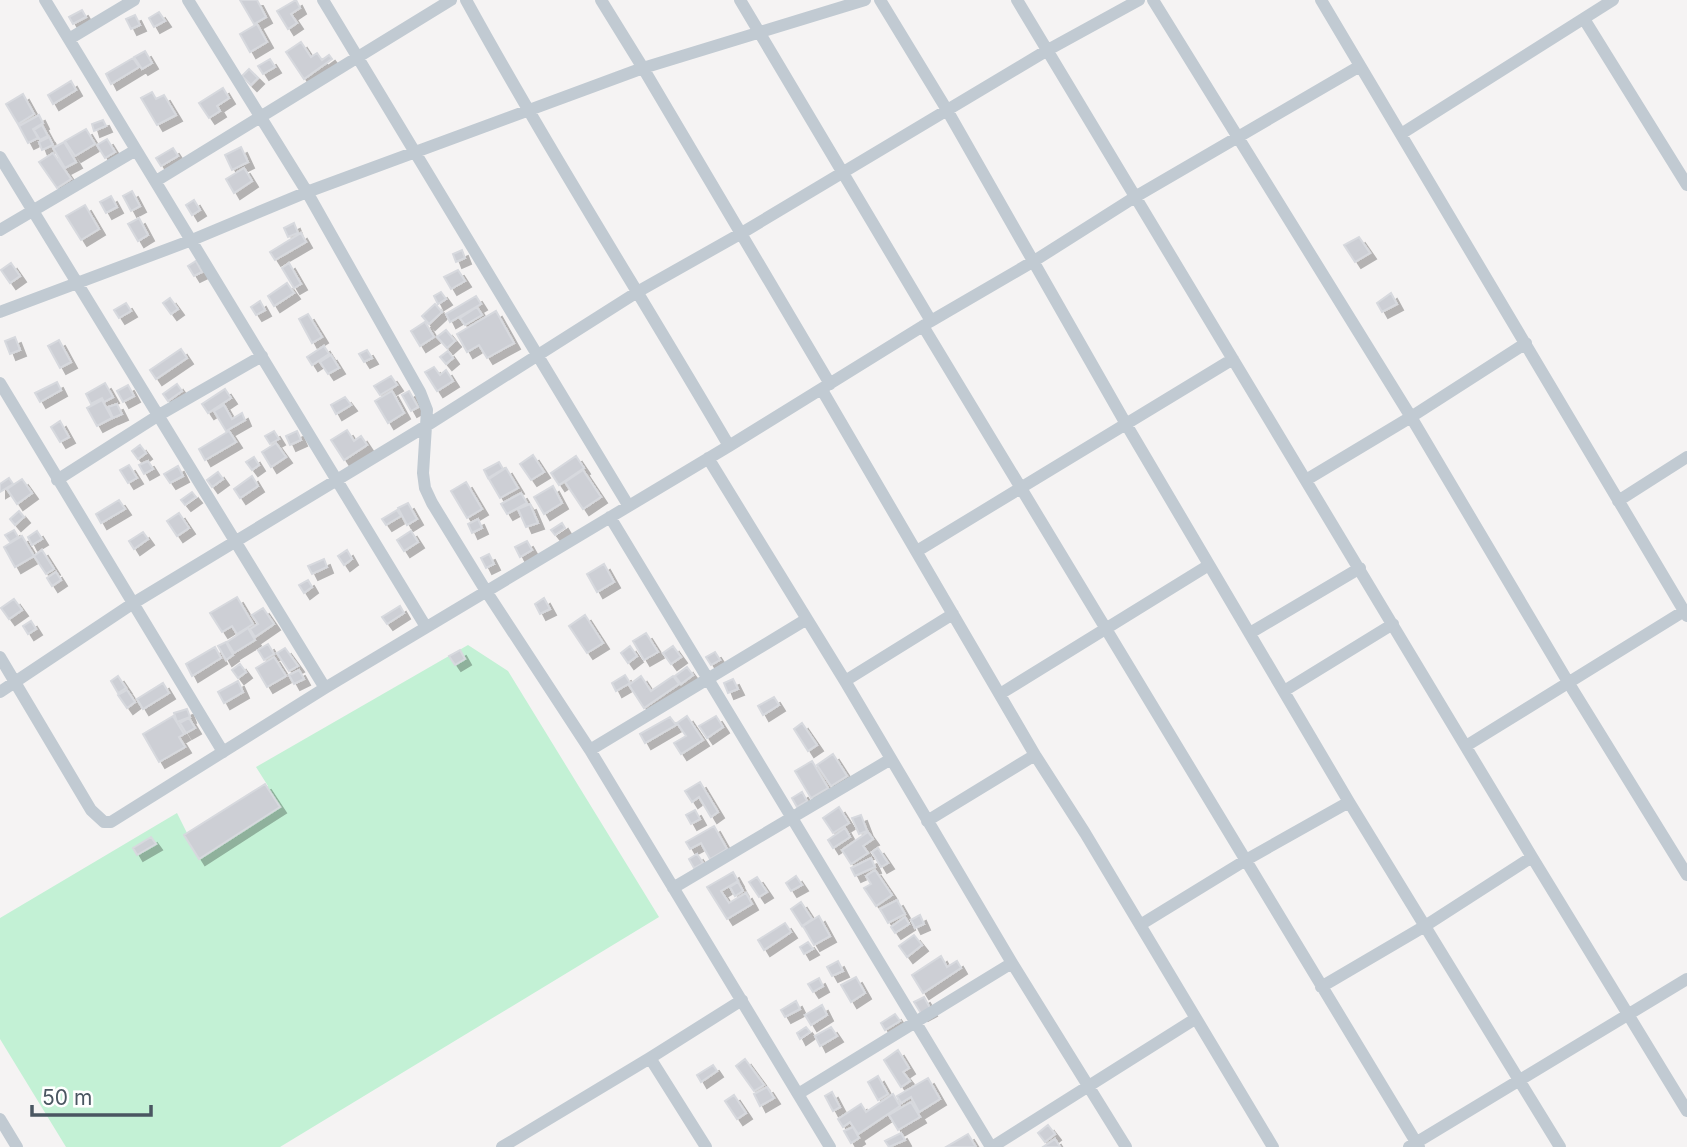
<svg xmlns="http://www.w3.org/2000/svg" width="1687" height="1147" font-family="Inter,sans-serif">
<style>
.park{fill:#c3f1d5}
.building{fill:#cdcfd5;stroke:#d7d9de;stroke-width:2;filter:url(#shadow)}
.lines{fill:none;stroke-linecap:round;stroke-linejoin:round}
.street{stroke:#c1cad2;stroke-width:12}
</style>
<defs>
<filter id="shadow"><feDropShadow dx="6" dy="6" stdDeviation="0" flood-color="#0004"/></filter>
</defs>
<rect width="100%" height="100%" fill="#f5f3f3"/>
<!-- park -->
<path class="park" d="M468,645l40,26 151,246 -379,230h-214l-66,-108v-121l177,-105 11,22 80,-49 -12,-19z"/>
<!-- building -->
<path class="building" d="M240,0h17l9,17 -12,7z
M296,0l4,8 -9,6 6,9 -9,6 -11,-18z
M82,10l4,7 -13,7 -4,-7z
M159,12l6,9 -11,6 -5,-9z
M135,15l5,10 -9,4 -5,-10z
M257,24l10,18 -17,10 -10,-18z
M301,42l10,15 6,-4 5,7 7,-5 3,4 -28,20 -18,-27z
M145,51l7,12 -10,6 -8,-12z
M133,58l6,9 -28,17 -5,-10z
M270,59l5,8 -12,7 -5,-8z
M249,69l9,9 -7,7 -9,-9z
M71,81l5,9 -23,14 -5,-9z
M223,88l6,10 -12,8 3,5 -11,7 -10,-15z
M152,92l4,7 8,-4 12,20 -19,10 -16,-27z
M23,94l11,20 -16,10 -12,-20z
M39,115l4,8 -10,6 5,9 -10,5 -9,-17z
M103,120l3,6 -12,5 -2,-7z
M42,125l6,11 -8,4 -6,-10z
M86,129l9,15 -20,12 -10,-15z
M49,137l4,8 -11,5 -3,-8z
M107,139l8,13 -10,6 -8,-13z
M64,142l12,20 -11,6 -12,-20z
M241,147l7,15 -16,8 -7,-15z
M173,148l5,8 -17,10 -5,-8z
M53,153l18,26 -14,9 -18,-26z
M244,168l8,13 -18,12 -8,-14z
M132,191l8,15 -9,5 -8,-15z
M111,196l6,11 -11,6 -6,-11z
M194,200l6,10 -8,5 -6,-10z
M85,205l14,24 -18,11 -15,-24z
M139,218l9,17 -10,6 -10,-17z
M294,223l4,10 -10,4 -4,-9z
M301,233l5,9 -31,18 -5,-8z
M1359,237l11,16 -15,9 -11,-17z
M462,250l3,8 -9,4 -3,-8z
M196,261l6,11 -8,4 -6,-10z
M11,263l9,13 -10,7 -9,-13z
M289,263l12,21 -7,4 -12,-20z
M458,270l7,11 -14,8 -7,-12z
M287,283l7,10 -20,13 -6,-10z
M441,292l5,7 -8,5 -4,-8z
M1391,293l6,11 -15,8 -5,-9z
M476,296l5,8 -31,18 -4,-8z
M170,298l8,11 -7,5 -8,-11z
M260,301l5,9 -9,5 -5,-8z
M126,303l5,8 -12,7 -5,-8z
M435,304l7,8 -13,12 -7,-8z
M477,307l5,8 -17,10 -5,-7z
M496,311l18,32 -27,15 -8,-13 -12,7 -10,-18z
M308,314l14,23 -10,6 -13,-24z
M425,322l9,15 -14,9 -9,-15z
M446,330l9,11 -8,7 -10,-11z
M15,337l5,13 -10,4 -5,-13z
M59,340l12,22 -11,6 -12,-22z
M324,346l5,8 -17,11 -5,-8z
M181,349l6,9 -31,21 -6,-9z
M367,350l5,8 -8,4 -5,-8z
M448,351l5,7 -7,6 -6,-7z
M331,355l8,13 -11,6 -8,-12z
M434,367l6,8 6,-5 7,11 -16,10 -12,-19z
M391,376l6,9 -17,10 -6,-9z
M57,382l4,8 -21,12 -5,-9z
M105,383l8,14 -9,5 -2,-4 -11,6 -5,-10z
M177,384l5,7 -14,10 -5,-7z
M128,385l6,11 -11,6 -6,-11z
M225,389l6,9 -23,15 -6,-9z
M392,391l12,22 -16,10 -13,-22z
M409,391l9,16 -7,4 -9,-16z
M345,397l6,8 -15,9 -5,-9z
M102,400l10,18 -15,8 -10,-18z
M117,404l5,10 -9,4 -5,-11z
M224,405l8,14 10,-6 3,7 -19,11 -12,-20z
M60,421l9,16 -9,5 -9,-15z
M347,430l7,11 7,-5 6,9 -23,15 -13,-20z
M229,431l7,11 -31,18 -6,-11z
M274,431l5,8 -9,5 -5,-8z
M297,431l4,9 -11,5 -4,-9z
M276,443l10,14 -15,10 -9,-15z
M140,445l6,8 -8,6 -6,-8z
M533,455l11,17 -13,8 -11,-16z
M576,456l8,12 -25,17 -8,-12z
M254,457l5,8 -7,5 -6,-8z
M148,461l5,8 -9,5 -5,-9z
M499,462l4,7 -15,9 -4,-8z
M129,465l8,13 -9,5 -8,-13z
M178,466l5,10 -13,7 -6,-9z
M506,468l12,20 -18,10 -11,-19z
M583,470l18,27 -18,12 -18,-27z
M218,472l5,7 -11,8 -5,-7z
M252,476l6,10 -18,12 -6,-9z
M9,478l4,6 -13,8v-8z
M22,479l10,14 -15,11 -10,-15z
M466,482l16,27 -15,9 -16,-27z
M553,486l9,17 -18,11 -10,-17z
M192,492l4,5 -11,8 -4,-5z
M521,493l6,10 -20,11 -6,-10z
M119,500l6,9 -24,14 -5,-9z
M408,503l9,16 -10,6 -9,-17z
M530,504l8,19 -12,4 -8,-18z
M397,510l4,6 -15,9 -4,-6z
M19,511l5,6 -9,8 -5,-6z
M179,513l10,15 -12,8 -10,-15z
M478,519l4,9 -10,5 -4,-9z
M562,523l3,5 -10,7 -4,-5z
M14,530l4,7 -8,5 -5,-7z
M37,531l5,8 -10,6 -4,-8z
M411,531l7,11 -14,9 -7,-11z
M143,532l5,7 -14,10 -5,-8z
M22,536l12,20 -19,11 -11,-20z
M527,541l5,9 -12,7 -5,-10z
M42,550l12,19 -8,5 -12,-18z
M347,550l5,9 -8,6 -6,-9z
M489,554l5,10 -8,4 -5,-10z
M324,559l3,8 -15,7 -4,-8z
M604,564l10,18 -17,10 -10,-18z
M56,572l5,8 -9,6 -5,-8z
M308,580l4,7 -8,6 -5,-8z
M237,597l16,27 -16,10 -5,-8 -10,6 -12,-19z
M544,598l6,11 -10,5 -5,-10z
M14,599l8,11 -13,9 -8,-11z
M400,606l4,7 -17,11 -5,-7z
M263,608l11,16 -19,13 -5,-8 8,-5 -6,-9z
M585,615l18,28 -16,10 -18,-27z
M31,621l5,8 -8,5 -5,-8z
M248,628l7,12 -21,13 -7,-11z
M646,633l12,19 -14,8 -11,-19z
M226,642l7,13 -7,5 -8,-14z
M268,644l6,10 -10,6 -6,-10z
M630,646l7,10 -9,7 -7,-10z
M673,646l8,11 -10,7 -8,-11z
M215,647l6,11 -29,18 -6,-12z
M285,648l13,18 -9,5 -12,-18z
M460,650l5,9 -10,6 -6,-9z
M715,652l5,8 -9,5 -5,-8z
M274,657l12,19 -19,11 -11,-19z
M240,664l6,8 -8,6 -6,-8z
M687,667l6,8 -12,9 -6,-8z
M299,670l5,9 -10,5 -5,-9z
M625,675l5,8 -14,8 -4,-8z
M118,676l8,12 -8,5 -7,-12z
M641,676l10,15 22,-15 6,8 -35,24 -15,-23z
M733,679l5,10 -10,4 -4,-10z
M238,681l5,11 -19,11 -6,-11z
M163,683l6,10 -26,16 -6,-10z
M127,690l8,12 -8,6 -9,-13z
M774,697l5,8 -16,10 -5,-9z
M187,709l3,8 -13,5 -3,-9z
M173,716l11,18 -5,3 6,10 -26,15 -16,-28z
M687,716l16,24 -22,14 -7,-11 12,-7 -9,-13z
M716,716l7,11 -16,11 -8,-12z
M670,717l6,8 -31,18 -5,-9z
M189,718l6,10 -9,5 -6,-10z
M802,723l15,22 -9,6 -14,-22z
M833,754l14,22 -16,10 -14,-21z
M812,761l16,27 -17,10 -16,-27z
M700,782l18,30 -7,5 -12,-20 -7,5 -7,-11z
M265,784l15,23 -81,52 -15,-24z
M802,792l5,9 -10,6 -5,-9z
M839,807l10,16 -16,10 -10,-15z
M695,810l5,9 -9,5 -5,-9z
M861,815l6,16 -8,3 -7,-16z
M714,826l13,23 -17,10 -9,-16 -11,6 -4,-7z
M845,828l5,9 -17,11 -5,-8z
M868,832l5,7 -10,7 5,7 -17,11 -9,-14z
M151,837l5,7 -19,11 -4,-7z
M878,848l10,15 -7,4 -9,-15z
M697,854l6,9 -9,5 -5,-9z
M871,858l4,9 -20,9 -4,-8z
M875,870l17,25 -16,11 -12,-18 7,-4 -5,-8z
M733,872l5,9 -17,10 8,12 17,-10 6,11 -25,15 -20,-32z
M796,876l6,9 -11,6 -5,-8z
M757,877l10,15 -8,5 -10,-15z
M738,882l5,9 -8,5 -5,-9z
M897,900l8,14 -17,9 -8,-14z
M801,902l11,17 -10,7 -11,-17z
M920,915l4,9 -9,4 -4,-8z
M819,916l11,20 -16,9 -11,-19z
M905,917l4,7 -14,9 -4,-6z
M785,923l6,9 -27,18 -6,-10z
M914,935l8,10 -15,12 -8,-11z
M808,942l5,7 -9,5 -4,-7z
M941,956l6,11 10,-6 4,7 -38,25 -11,-18z
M838,961l5,10 -11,5 -5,-9z
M856,977l9,16 -14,9 -10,-17z
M819,978l4,8 -10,6 -5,-8z
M924,997l7,13 -9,5 -8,-13z
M796,1001l4,8 -15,8 -4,-7z
M822,1005l5,10 -16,10 -6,-10z
M895,1014l5,7 -15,9 -4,-7z
M806,1027l4,5 -10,7 -3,-6z
M831,1027l6,9 -17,10 -5,-10z
M898,1050l11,18 -6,4 7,9 -9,6 -17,-27z
M745,1059l19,26 -10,6 -18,-25z
M713,1065l4,6 -16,11 -4,-7z
M878,1076l10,18 -10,6 -10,-18z
M928,1078l12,21 -21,13 -8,-15 -10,6 -4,-7z
M767,1087l7,11 -14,8 -6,-12z
M832,1092l8,15 -7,4 -8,-15z
M893,1094l7,12 -42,28 -8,-12 -7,5 -5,-8 23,-15 5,8z
M734,1095l12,18 -9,6 -12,-18z
M911,1102l9,15 -22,13 -9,-15z
M1048,1125l7,9 -10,8 -7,-9z
M853,1127l6,11 -8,5 -7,-12z
M901,1133l4,7 -16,7 -4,-6z
M968,1134l8,13h-30z
M1055,1139l5,8h-17z"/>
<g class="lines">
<!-- street -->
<path class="street" d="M45,0l381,627
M188,0l119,192 113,200 7,18 -4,63 2,15 7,15 54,88 104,159 240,397
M323,0l305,505
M466,0c83,151 176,297 263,446
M601,0l42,68 187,316
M740,0l191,321
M880,0l67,110 179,314 223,378 211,345
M1017,0l515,857 155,254
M1153,0l258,417 157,265 119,193
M1321,0l366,616
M1584,19l103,166
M69,39l65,-39
M1401,134l212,-134
M0,157l325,531
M156,181l295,-181
M0,230l136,-80
M0,312l192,-72 115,-48 336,-124 222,-68
M923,326l496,821
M0,383l223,369
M822,390l213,365 50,78 188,314
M708,458l137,223 167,282 114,184
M57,480l102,-65 103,-59
M1306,480l105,-63 115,-74
M1618,501l69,-44
M610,517l381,630
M917,551l316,-192
M1250,633l110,-65
M0,657l91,153 13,12h7l214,-134 404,-242 202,-125 103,-60 101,-64 225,-131
M845,681l108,-67
M1284,691l109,-67
M0,692l132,-88 294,-178 213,-135 101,-57 306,-183 93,-51
M1000,694l209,-129
M1466,746l218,-135
M590,750l217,-131
M927,821l108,-66
M673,888l218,-129
M1140,925l106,-65 103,-58
M1321,987l104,-61 107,-69
M650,1058l56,89
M798,1094l214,-131
M0,1119l17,28
M502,1147l148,-89 92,-58
M992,1147l203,-128
M1409,1147l278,-168"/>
</g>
<!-- scale -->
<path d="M32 1105v10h119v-10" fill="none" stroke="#4a5661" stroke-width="3.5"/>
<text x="42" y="1105" font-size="21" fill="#4a5661" stroke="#ffffff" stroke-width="5" paint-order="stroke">50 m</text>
</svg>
